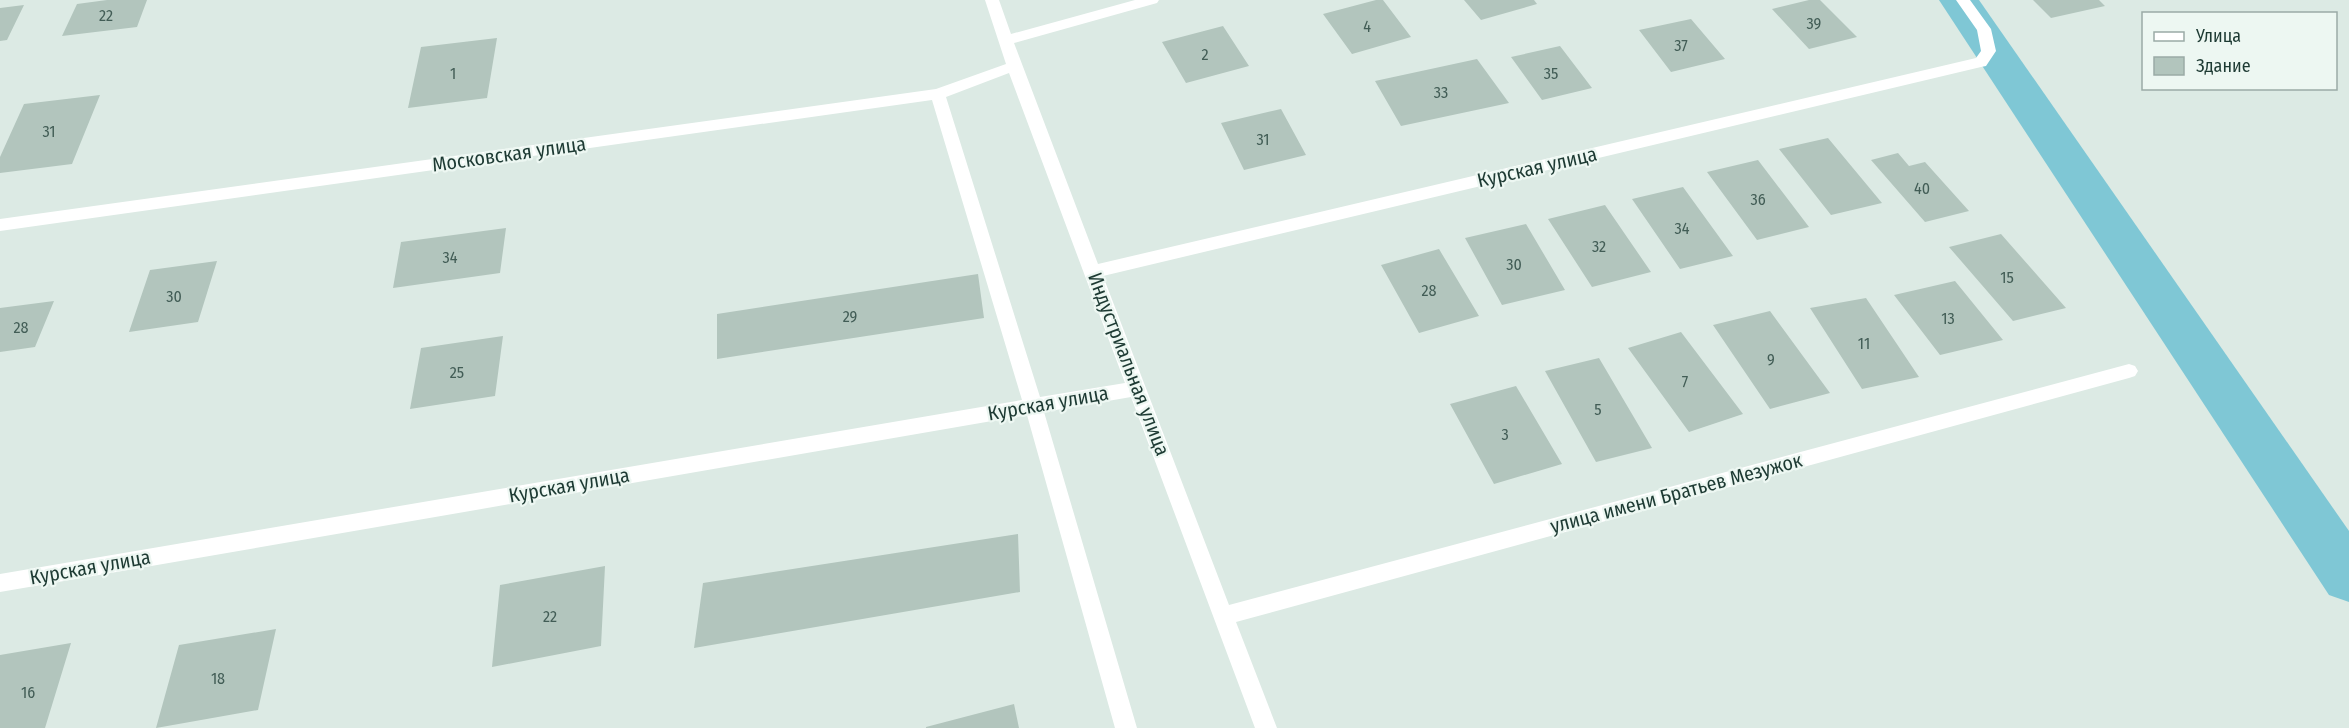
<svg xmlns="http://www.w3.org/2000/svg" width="2349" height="728" font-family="'Fira Sans Condensed',sans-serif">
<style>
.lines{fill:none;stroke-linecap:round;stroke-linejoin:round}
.canal{fill:#7fc7d5;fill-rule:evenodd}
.building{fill:#b2c5bd}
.minor{fill:#fff;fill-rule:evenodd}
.labels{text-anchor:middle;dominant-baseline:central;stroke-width:4.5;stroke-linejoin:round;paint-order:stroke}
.number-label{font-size:16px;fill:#425d56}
.street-label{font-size:20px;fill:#1d3a33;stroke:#edf7f2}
</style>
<rect width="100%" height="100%" fill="#dceae4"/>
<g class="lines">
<!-- canal -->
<path class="canal" d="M1939,0h40l370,531v71l-20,-7z"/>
</g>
<!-- building -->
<path class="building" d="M107,0h40l-10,27 -75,9 15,-32z
M1376,0h7l28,37 -59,17 -29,-40z
M1464,0h70l3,4 -56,16z
M1809,0h11l37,37 -48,12 -37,-40z
M2033,0h66l6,6 -54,12z
M24,5l-17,35 -7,1v-33z
M1691,19l34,40 -54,13 -32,-42z
M1223,26l26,40 -63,17 -24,-41z
M497,38l-10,60 -79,10 13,-61z
M1560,46l32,42 -50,12 -31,-43z
M1477,59l32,44 -108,23 -26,-45z
M100,95l-28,69 -72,9v-16l24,-53z
M1281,109l25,46 -62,15 -23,-47z
M1828,138l54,65 -51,12 -52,-66z
M1898,153l11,13 16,-4 44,49 -44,11 -54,-62z
M1758,160l51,67 -52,13 -50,-68z
M1683,187l50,69 -53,13 -48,-70z
M1605,205l46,67 -59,15 -44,-68z
M1526,224l39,66 -63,15 -37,-67z
M506,228l-6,45 -107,15 8,-46z
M2001,234l65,74 -53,13 -64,-74z
M1439,249l40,67 -60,17 -38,-68z
M217,261l-19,61 -69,10 21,-62z
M978,274l6,44 -267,41v-45z
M1955,281l48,59 -63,15 -46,-60z
M1866,298l53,79 -57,12 -52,-81z
M54,301l-19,46 -35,5v-44z
M1770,311l60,82 -60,16 -57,-84z
M1681,332l62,82 -54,18 -61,-84z
M503,336l-8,60 -85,13 11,-61z
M1599,358l53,90 -56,14 -51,-91z
M1516,386l46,78 -68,20 -44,-80z
M1018,534l2,58 -326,56 9,-65z
M605,566l-4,80 -109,21 8,-82z
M276,629l-18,81 -102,18 23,-83z
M71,643l-26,85h-45v-73z
M1014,704l5,24h-93v-1z"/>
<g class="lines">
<!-- minor -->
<path class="minor" d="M985,0h14l12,34 124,-34h24l-2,3 -143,40 84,221 878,-206 5,-7 -4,-21 -21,-30h14l21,29 5,22 -10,15 -5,1 -878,209 126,329 900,-241 6,2 3,5 -3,5 -6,2 -893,244 41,106h-22l-124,-331 -87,15 93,316h-22l-88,-313 -1027,177v-18l1022,-174 -90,-300 -932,131v-12l936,-130 70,-25zM1009,73l116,310 -85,14 -94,-300z"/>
</g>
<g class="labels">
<!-- number labels -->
<g class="number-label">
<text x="106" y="15">22</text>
<text x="1814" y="23">39</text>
<text x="1367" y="26">4</text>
<text x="1681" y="45">37</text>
<text x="1205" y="54">2</text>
<text x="453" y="73">1</text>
<text x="1551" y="73">35</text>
<text x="1441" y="92">33</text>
<text x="49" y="131">31</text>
<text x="1263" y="139">31</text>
<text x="1922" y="188">40</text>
<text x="1758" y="199">36</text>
<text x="1682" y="228">34</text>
<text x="1599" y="246">32</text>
<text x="450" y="257">34</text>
<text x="1514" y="264">30</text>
<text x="2007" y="277">15</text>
<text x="1429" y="290">28</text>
<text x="174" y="296">30</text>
<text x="850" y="316">29</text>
<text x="1948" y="318">13</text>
<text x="21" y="327">28</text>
<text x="1864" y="343">11</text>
<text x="1771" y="359">9</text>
<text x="457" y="372">25</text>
<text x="1685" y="381">7</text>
<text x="1598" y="409">5</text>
<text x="1505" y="434">3</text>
<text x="550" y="616">22</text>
<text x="218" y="678">18</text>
<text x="28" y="692">16</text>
</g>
<!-- street labels -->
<g class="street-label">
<text transform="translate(509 154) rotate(-8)">Московская улица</text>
<text transform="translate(1537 167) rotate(-13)">Курская улица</text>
<text transform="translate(1129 364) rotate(69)">Индустриальная улица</text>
<text transform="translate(1048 403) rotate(-10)">Курская улица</text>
<text transform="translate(569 485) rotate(-10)">Курская улица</text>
<text transform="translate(1676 493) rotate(-15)">улица имени Братьев Мезужок</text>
<text transform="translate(90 567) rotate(-10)">Курская улица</text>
</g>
</g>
<!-- legend -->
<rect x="2142" y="12" width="195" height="78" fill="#edf7f2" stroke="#9aaba6" stroke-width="1.5"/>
<rect x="2154" y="32" width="30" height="9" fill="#ffffff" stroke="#9aaba6" stroke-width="1.5"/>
<text x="2196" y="42" font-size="18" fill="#1d3a33">Улица</text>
<rect x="2154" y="57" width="30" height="18" fill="#b2c5bd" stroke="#9aaba6" stroke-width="1.5"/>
<text x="2196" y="72" font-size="18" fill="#1d3a33">Здание</text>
</svg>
